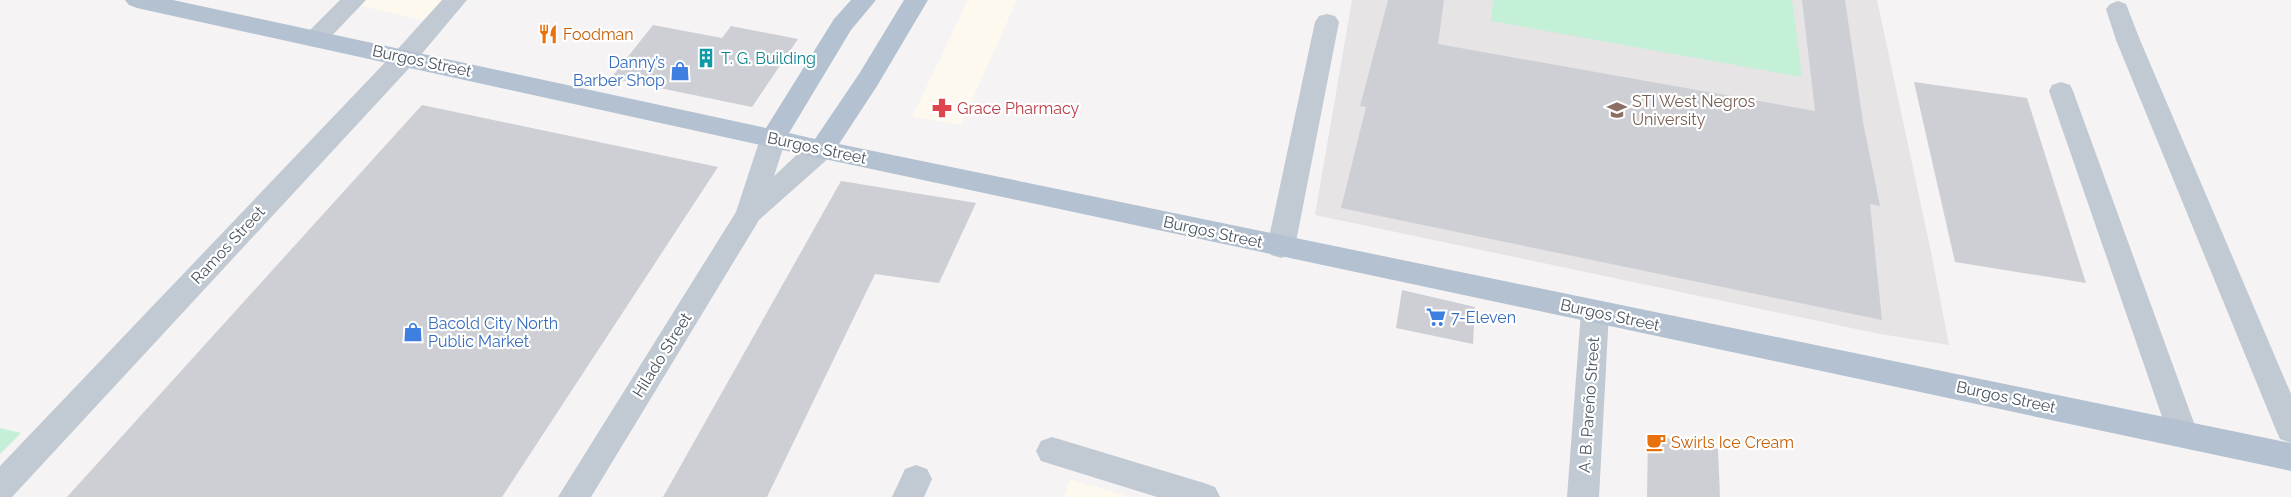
<svg xmlns="http://www.w3.org/2000/svg" width="2291" height="497" font-family="Raleway,sans-serif">
<style>
.commercial{fill:#fdf9ef}
.education{fill:#e6e4e5}
.green{fill:#c3f0d7}
.building{fill:#cdcfd5}
.lines{fill:none;stroke-linecap:round;stroke-linejoin:round}
.minor{fill:#c1c9d2;fill-rule:evenodd}
.major{fill:#b3c1d1;fill-rule:evenodd}
.labels{text-anchor:middle;dominant-baseline:central;stroke-width:4.5;stroke-linejoin:round;paint-order:stroke}
.food-label{font-size:16px;fill:#c56008;stroke:#fff;text-anchor:start}
.culture-label{font-size:16px;fill:#0d838f;stroke:#fff;text-anchor:start}
.street-label{font-size:16px;fill:#4a5561;stroke:#fff}
.shop-label{font-size:16px;fill:#366cbe;stroke:#fff;text-anchor:start}
.education-label{font-size:16px;fill:#785e54;stroke:#fff;text-anchor:start}
.health-label{font-size:16px;fill:#be3a42;stroke:#fff;text-anchor:start}
</style>
<rect width="100%" height="100%" fill="#f5f3f3"/>
<!-- commercial -->
<path class="commercial" d="M335,0h111l-20,21z
M968,0h49l-56,125 -49,-8z
M1070,479l60,18h-66z"/>
<!-- education -->
<path class="education" d="M1352,0h525l54,252 18,93 -69,-11 -565,-119z"/>
<!-- green -->
<path class="green" d="M1493,0h299l10,77 -311,-56z
M0,428l21,5 -21,21z"/>
<!-- building -->
<path class="building" d="M1388,0h56l-6,44 377,67 -13,-111h43l18,122 17,84 -10,-2 12,116 -541,-112 25,-101 -6,-1z
M653,25l69,13 9,-12 67,13 -46,68 -141,-29z
M1914,82l113,16 59,185 -131,-21z
M422,105l296,62 -216,330h-435z
M841,181l135,22 -37,80 -64,-9 -108,223h-104z
M1402,290l73,17 -2,37 -77,-16z
M1648,434l70,15 2,48h-73z"/>
<g class="lines">
<!-- minor -->
<path class="minor" d="M340,0h26l-43,45 -8,2 -8,-2 -4,-6 4,-6z
M442,0h25l-53,63 -402,434h-12v-31l396,-415z
M2118,1l8,3 14,36 151,354v49l-11,-4 -4,-9 -160,-390 -10,-31 4,-5z
M1327,14l8,2 4,6 -44,225 -4,8 -10,3 -10,-3 -4,-8 48,-225 4,-6z
M2061,82l9,3 3,6 125,343 -4,9 -11,4 -11,-4 -4,-9 -119,-343 3,-6z
M773,130l9,2 4,7 -12,37c16,-13 35,-40 57,-34l4,7 -4,7 -72,64 -168,277h-33l178,-285 24,-73 4,-7z
M1595,300l10,4 4,8 -10,185h-32l14,-185 4,-8z
M1052,437l152,46 11,4 5,10h-63l-116,-36 -5,-10 5,-10z
M916,465l11,4 5,10 -8,18h-32l13,-28z"/>
<!-- major -->
<path class="major" d="M125,0h48l593,128 68,-109 17,-19h25l-25,30 -62,103 26,6 44,-65 45,-74h24l-51,86 -38,58 1452,299v28l-1490,-317 -664,-146 -8,-3z"/>
</g>
<!-- icons -->
<defs>
<symbol id="restaurant-bare" viewBox="-9 -9 18 18"><path d="M-5-6h1v4h1v-4h1v4h1v-4h1v5L-1.5 .5V6h-2V.5L-5-1ZM5-6V6H3V1.5H1.5Q1.5-4 5-6Z" fill="#e8710a" stroke="#fff" stroke-width="2.5" paint-order="stroke"/></symbol>
<symbol id="building-bare" viewBox="-9 -9 18 18"><path d="M-4-6H4V6H1V3H-1V6H-4ZM-2.5-4.3h1.7v1.8h-1.7ZM.8-4.3h1.7v1.8H.8ZM-2.5-1h1.7V.8h-1.7ZM.8-1h1.7V.8H.8Z" fill="#0f9aa8" stroke="#fff" stroke-width="2.5" paint-order="stroke"/></symbol>
<symbol id="shop-bare" viewBox="-9 -9 18 18"><path d="M-5-2.5h2.3a2.7 3.5 0 0 1 5.4 0H5L5.5 6h-11ZM-1.5-2.5h3a1.5 2.3 0 0 0-3 0Z" fill="#3f7fe0" stroke="#fff" stroke-width="2.5" paint-order="stroke"/></symbol>
<symbol id="pharmacy-bare" viewBox="-9 -9 18 18"><path d="M-2-6h4v4h4v4h-4v4h-4v-4h-4v-4h4Z" fill="#e0444e" stroke="#fff" stroke-width="2.5" paint-order="stroke"/></symbol>
<symbol id="university-bare" viewBox="-9 -9 18 18"><path d="M0-5L7-2L0 1L-7-2ZM-4 1L0 2.5L4 1V4Q0 6-4 4Z" fill="#8d6e63" stroke="#fff" stroke-width="2.5" paint-order="stroke"/></symbol>
<symbol id="supermarket-bare" viewBox="-9 -9 18 18"><path d="M-6-5.5h2.5l.6 2H6L4.5 2H-2.5L-4.4-4H-6ZM-1.5 3.2a1.3 1.3 0 1 0 .1 0ZM3 3.2a1.3 1.3 0 1 0 .1 0Z" fill="#3f7fe0" stroke="#fff" stroke-width="2.5" paint-order="stroke"/></symbol>
<symbol id="cafe-bare" viewBox="-9 -9 18 18"><path d="M-5.5-4.5H6V0H3Q3 3.5 0 3.5H-2.5Q-5.5 3.5-5.5 0ZM3-3.2v2h1.7v-2ZM-6 4.5H4V6H-6Z" fill="#e8710a" stroke="#fff" stroke-width="2.5" paint-order="stroke"/></symbol>
</defs>
<g fill-rule="evenodd">
<use href="#restaurant-bare" x="534" y="20" width="28" height="28"/>
<use href="#building-bare" x="692" y="44" width="28" height="28"/>
<use href="#shop-bare" x="666" y="57" width="28" height="28"/>
<use href="#pharmacy-bare" x="928" y="94" width="28" height="28"/>
<use href="#university-bare" x="1603" y="96" width="28" height="28"/>
<use href="#supermarket-bare" x="1422" y="303" width="28" height="28"/>
<use href="#shop-bare" x="399" y="318" width="28" height="28"/>
<use href="#cafe-bare" x="1642" y="428" width="28" height="28"/>
</g>
<g class="labels">
<!-- food labels -->
<g class="food-label">
<text x="563" y="34">Foodman</text>
<text x="1671" y="442">Swirls Ice Cream</text>
</g>
<!-- culture labels -->
<g class="culture-label">
<text x="721" y="58">T. G. Building</text>
</g>
<!-- street labels -->
<g class="street-label">
<text transform="translate(422 61) rotate(12)">Burgos Street</text>
<text transform="translate(817 148) rotate(12)">Burgos Street</text>
<text transform="translate(1213 232) rotate(12)">Burgos Street</text>
<text transform="translate(228 245) rotate(-47)">Ramos Street</text>
<text transform="translate(1610 315) rotate(12)">Burgos Street</text>
<text transform="translate(662 355) rotate(-58)">Hilado Street</text>
<text transform="translate(2006 397) rotate(12)">Burgos Street</text>
<text transform="translate(1589 405) rotate(-86)">A. B. Pareño Street</text>
</g>
<!-- shop labels -->
<g class="shop-label">
<text x="665" y="62" text-anchor="end">Danny’s<tspan x="665" dy="18">Barber Shop</tspan></text>
<text x="1451" y="317">7-Eleven</text>
<text x="428" y="323">Bacold City North<tspan x="428" dy="18">Public Market</tspan></text>
</g>
<!-- education labels -->
<g class="education-label">
<text x="1632" y="101">STI West Negros<tspan x="1632" dy="18">University</tspan></text>
</g>
<!-- health labels -->
<g class="health-label">
<text x="957" y="108">Grace Pharmacy</text>
</g>
</g>
</svg>
